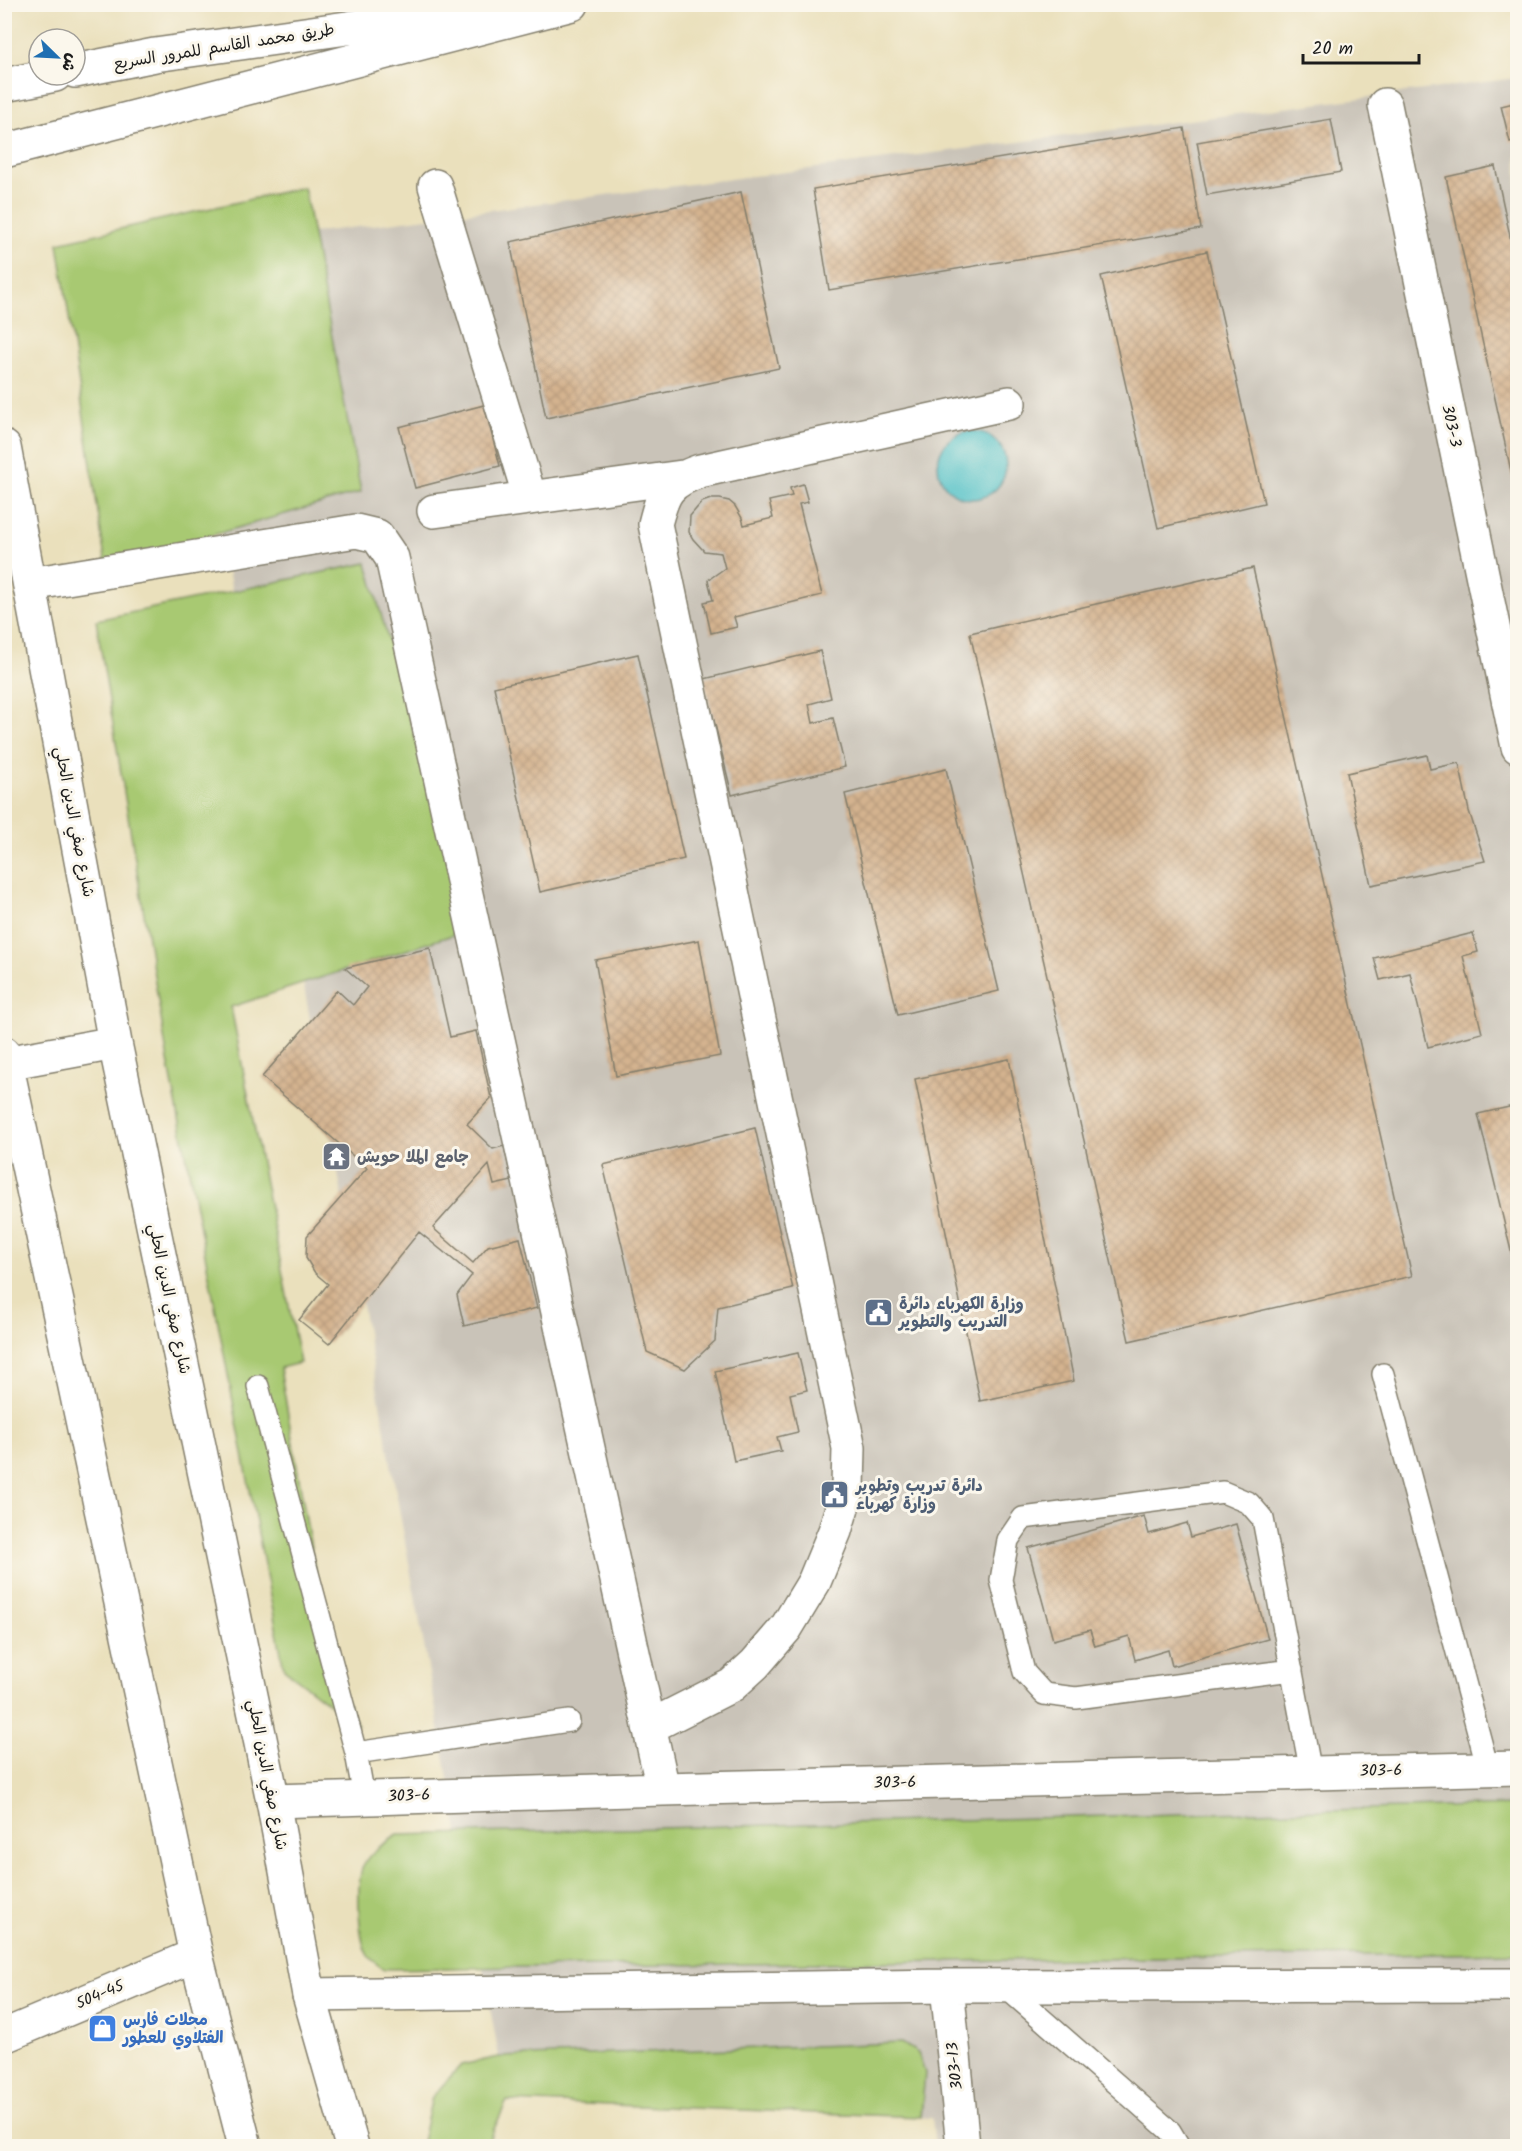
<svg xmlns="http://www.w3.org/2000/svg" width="1522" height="2151" font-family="Kalam,'Playpen Sans Arabic',sans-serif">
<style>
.industrial{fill:#c9c3b8}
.grass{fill:#a8c972;stroke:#627247;stroke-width:1.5}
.water{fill:#53c1c7;stroke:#386e72;stroke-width:1.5}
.building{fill:url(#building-cross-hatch)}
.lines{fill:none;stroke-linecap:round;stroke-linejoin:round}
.lane-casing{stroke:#837e6c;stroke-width:24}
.street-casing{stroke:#837e6c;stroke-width:36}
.primary-casing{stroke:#837e6c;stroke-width:36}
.highway-casing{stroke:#837e6c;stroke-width:36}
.lane{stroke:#fff;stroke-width:21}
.street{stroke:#fff;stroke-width:33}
.primary{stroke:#fff;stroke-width:33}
.highway{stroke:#fff;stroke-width:33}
.labels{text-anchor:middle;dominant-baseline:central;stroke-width:6;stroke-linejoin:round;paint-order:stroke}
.street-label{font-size:16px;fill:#1c1c1c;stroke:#fbf7ec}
.worship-label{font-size:16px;font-weight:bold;fill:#5b616d;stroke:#fbf7ec;text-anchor:start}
.service-label{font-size:16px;font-weight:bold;fill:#4e5e75;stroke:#fbf7ec;text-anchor:start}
.shop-label{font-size:16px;font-weight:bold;fill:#366cbe;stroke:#fbf7ec;text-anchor:start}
</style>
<defs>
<pattern id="building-cross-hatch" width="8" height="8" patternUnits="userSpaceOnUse" patternTransform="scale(1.5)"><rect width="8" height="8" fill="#d4b38f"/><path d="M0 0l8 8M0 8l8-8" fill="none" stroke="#b5997b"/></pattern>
</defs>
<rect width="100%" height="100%" fill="#fbf7ec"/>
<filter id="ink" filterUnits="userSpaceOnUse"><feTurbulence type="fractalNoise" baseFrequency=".0167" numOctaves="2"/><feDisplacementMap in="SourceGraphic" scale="12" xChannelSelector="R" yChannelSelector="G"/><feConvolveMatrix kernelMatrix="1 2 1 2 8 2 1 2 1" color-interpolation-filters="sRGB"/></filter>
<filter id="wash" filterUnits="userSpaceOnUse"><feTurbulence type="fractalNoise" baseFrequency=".008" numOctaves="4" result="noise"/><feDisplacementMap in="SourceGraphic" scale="24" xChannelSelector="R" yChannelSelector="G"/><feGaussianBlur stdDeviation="1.35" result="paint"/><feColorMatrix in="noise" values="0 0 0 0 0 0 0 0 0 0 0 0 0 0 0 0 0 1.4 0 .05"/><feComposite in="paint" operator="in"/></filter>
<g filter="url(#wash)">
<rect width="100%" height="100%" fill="#eae0bc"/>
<!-- industrial -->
<path class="industrial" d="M1517,78v2068h-582l-3,-28 -425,-17 -337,-1850z"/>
<!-- grass -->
<path class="grass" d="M304,187l57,305 -255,74 -48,-323z
M367,563l101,367 -237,77 69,356 -20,5 52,302 26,56 -74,-57 -117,-614 -71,-435z
M1517,1805v148l-1133,16c-6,-4 -14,-9 -17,-15 -9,-17 -11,-72 -4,-88 7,-15 22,-23 35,-31z
M902,2043l16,10 7,20 -4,44 -414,-16 -21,45h-65l11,-49 29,-32 38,-8z"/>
<!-- water -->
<path class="water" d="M938 465a34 34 0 1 1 68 0a34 34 0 1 1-68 0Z"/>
<g id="blocks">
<!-- building -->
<path class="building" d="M1518,102v38l-8,2 -9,-36z
M1331,119l10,53 -134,23 -10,-53z
M1184,128l17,101 -372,61 -16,-101z
M1495,166l18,84 5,-1 -1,249 -71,-321z
M741,192l38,176 -233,50 -36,-176z
M1207,251l57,252 -106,25 -57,-252z
M484,405l16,61 -85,22 -16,-61z
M803,484l5,18 -9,2 23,91 -88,22 3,10 -26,6 -7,-31 9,-2 -5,-20 17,-12 -4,-15 -17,-2 -11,-12 -4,-7 1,-16 12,-14 9,-3h9l9,2 6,5 7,12 2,7 29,-7 -4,-17 23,-5 -2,-8z
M1253,568l159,708 -283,65 -159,-708z
M820,651l11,47 -22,6 4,19 20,-5 12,49 -113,28 -28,-116z
M638,654l46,205 -144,33 -46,-205z
M1427,755l3,14 29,-6 10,48 16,50 -114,24 -24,-112z
M946,769l53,222 -101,24 -53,-221z
M1473,933l5,19 -15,4 19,77 -54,14 -18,-74 -30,7 -6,-22z
M699,940l21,116 -104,20 -21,-116z
M430,948l20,89 26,-6 15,67 -24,26 26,25 11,-3 8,35 -18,4 -5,-20 -56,63 40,35 15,-17 32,-8 17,70 -73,18 -7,-31 15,-20 -53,-43 -90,112 -30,-24 29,-36 -13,-11 -9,-15 1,-22 60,-68 -105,-91 75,-87 16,15 14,-18 -22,-19z
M1009,1059l65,322 -94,20 -65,-322z
M1518,1105v170l-1,1 -39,-162z
M755,1128l38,161 -75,18 -3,34 -30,28 -38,-17 -44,-187z
M798,1353l9,37 -17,4 8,38 -21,5 4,14 -47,10 -19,-90z
M1144,1516l5,18 38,-11 4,14 45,-13 32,115 -96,27 -4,-16 -33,10 -6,-24 -34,10 -5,-16 -37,10 -25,-92z"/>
</g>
</g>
<g filter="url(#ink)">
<use href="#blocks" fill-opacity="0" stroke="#837e6c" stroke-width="1.5"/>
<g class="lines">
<defs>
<path id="lane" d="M1383,1374l105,395
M258,1386l98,367 8,44
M1292,1670l-216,28 -32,-4 -20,-22 -23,-92 7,-40 15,-22 200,-26 26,11 14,16 48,254
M356,1753l213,-32
M1004,1986l166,145 9,15"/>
<path id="street" d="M1385,105l133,642
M435,186l95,312
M434,511l248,-34
M30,584l326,-53 21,5 15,22 271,1231
M649,1727l83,-42 23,-21 31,-36 28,-46 21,-51 13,-44 1,-39 -194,-924c8,-31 12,-42 45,-53l309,-68
M273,1801l390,-12 855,-21
M947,1986l16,160
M309,1995l638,-9 571,-1
M4,2036l192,-81"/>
<path id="primary" d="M4,447l111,596 158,758 36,194 43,151
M4,1053l192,902 49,191
M6,1063l109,-20"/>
<path id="highway" d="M75,71l80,-16 327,-46
M4,85l51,-10
M4,151l568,-147
M4,475l4,-8"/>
</defs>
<!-- lane casing -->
<use href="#lane" class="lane-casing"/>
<!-- street casing -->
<use href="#street" class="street-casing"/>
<!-- primary casing -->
<use href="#primary" class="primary-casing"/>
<!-- highway casing -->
<use href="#highway" class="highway-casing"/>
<!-- lane -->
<use href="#lane" class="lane"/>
<!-- street -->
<use href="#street" class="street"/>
<!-- primary -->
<use href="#primary" class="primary"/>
<!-- highway -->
<use href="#highway" class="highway"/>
</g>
</g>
<!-- icons -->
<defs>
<symbol id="temple-square" viewBox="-11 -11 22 22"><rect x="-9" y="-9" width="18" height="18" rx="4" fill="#6b7280" stroke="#fbf7ec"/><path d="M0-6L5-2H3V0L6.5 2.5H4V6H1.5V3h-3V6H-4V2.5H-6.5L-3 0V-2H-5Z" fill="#fff"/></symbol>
<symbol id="civic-square" viewBox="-11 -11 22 22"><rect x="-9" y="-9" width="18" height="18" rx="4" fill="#5c6f8a" stroke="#fbf7ec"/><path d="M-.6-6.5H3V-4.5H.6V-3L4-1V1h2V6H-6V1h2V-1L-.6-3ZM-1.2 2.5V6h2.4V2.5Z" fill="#fff"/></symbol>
<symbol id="shop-square" viewBox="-11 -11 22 22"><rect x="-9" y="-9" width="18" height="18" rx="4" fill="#3f7fe0" stroke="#fbf7ec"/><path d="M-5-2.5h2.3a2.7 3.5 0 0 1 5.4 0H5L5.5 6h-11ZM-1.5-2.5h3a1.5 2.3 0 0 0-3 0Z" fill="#fff"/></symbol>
</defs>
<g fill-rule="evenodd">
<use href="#temple-square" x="320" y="1140" width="33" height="33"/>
<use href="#civic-square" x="862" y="1296" width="33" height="33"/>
<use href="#civic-square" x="818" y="1478" width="33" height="33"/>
<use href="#shop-square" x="86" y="2012" width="33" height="33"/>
</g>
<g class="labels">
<!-- street labels -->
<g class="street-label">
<text transform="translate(224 47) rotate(-9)">طريق محمد القاسم للمرور السريع</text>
<text transform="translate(1451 426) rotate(78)">303-3</text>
<text transform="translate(74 822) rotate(79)">شارع صفي الدين الحلي</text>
<text transform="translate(169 1299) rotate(78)">شارع صفي الدين الحلي</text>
<text transform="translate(1381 1771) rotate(-1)">303-6</text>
<text transform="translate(267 1775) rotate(79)">شارع صفي الدين الحلي</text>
<text transform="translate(895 1783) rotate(-1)">303-6</text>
<text transform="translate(409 1796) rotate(-2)">303-6</text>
<text transform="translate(100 1995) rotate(-23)">504-45</text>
<text transform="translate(955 2066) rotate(-96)">303-13</text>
</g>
<!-- worship labels -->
<g class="worship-label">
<text x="357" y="1157">جامع الملا حويش</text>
</g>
<!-- service labels -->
<g class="service-label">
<text x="899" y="1304">وزارة الكهرباء دائرة<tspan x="899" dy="18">التدريب والتطوير</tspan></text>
<text x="856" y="1486">دائرة تدريب وتطوير<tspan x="856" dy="18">وزارة كهرباء</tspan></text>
</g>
<!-- shop labels -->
<g class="shop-label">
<text x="123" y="2020">محلات فارس<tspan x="123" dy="18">الفتلاوي للعطور</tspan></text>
</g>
</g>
<!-- margin -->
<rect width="1522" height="2151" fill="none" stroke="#fbf7ec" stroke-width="24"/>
<!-- north arrow -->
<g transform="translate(57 57) rotate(114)"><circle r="28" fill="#fbf7ec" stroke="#a29f99" stroke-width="1.5"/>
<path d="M0-4.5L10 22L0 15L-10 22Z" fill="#1f6fb2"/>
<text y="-9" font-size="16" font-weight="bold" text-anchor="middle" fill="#1c1c1c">ش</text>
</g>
<!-- scale -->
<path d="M1303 54v9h116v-9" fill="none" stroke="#1c1c1c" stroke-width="3"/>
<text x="1312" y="54" font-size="18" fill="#1c1c1c" stroke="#fbf7ec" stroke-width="4.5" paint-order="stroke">20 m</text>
</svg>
